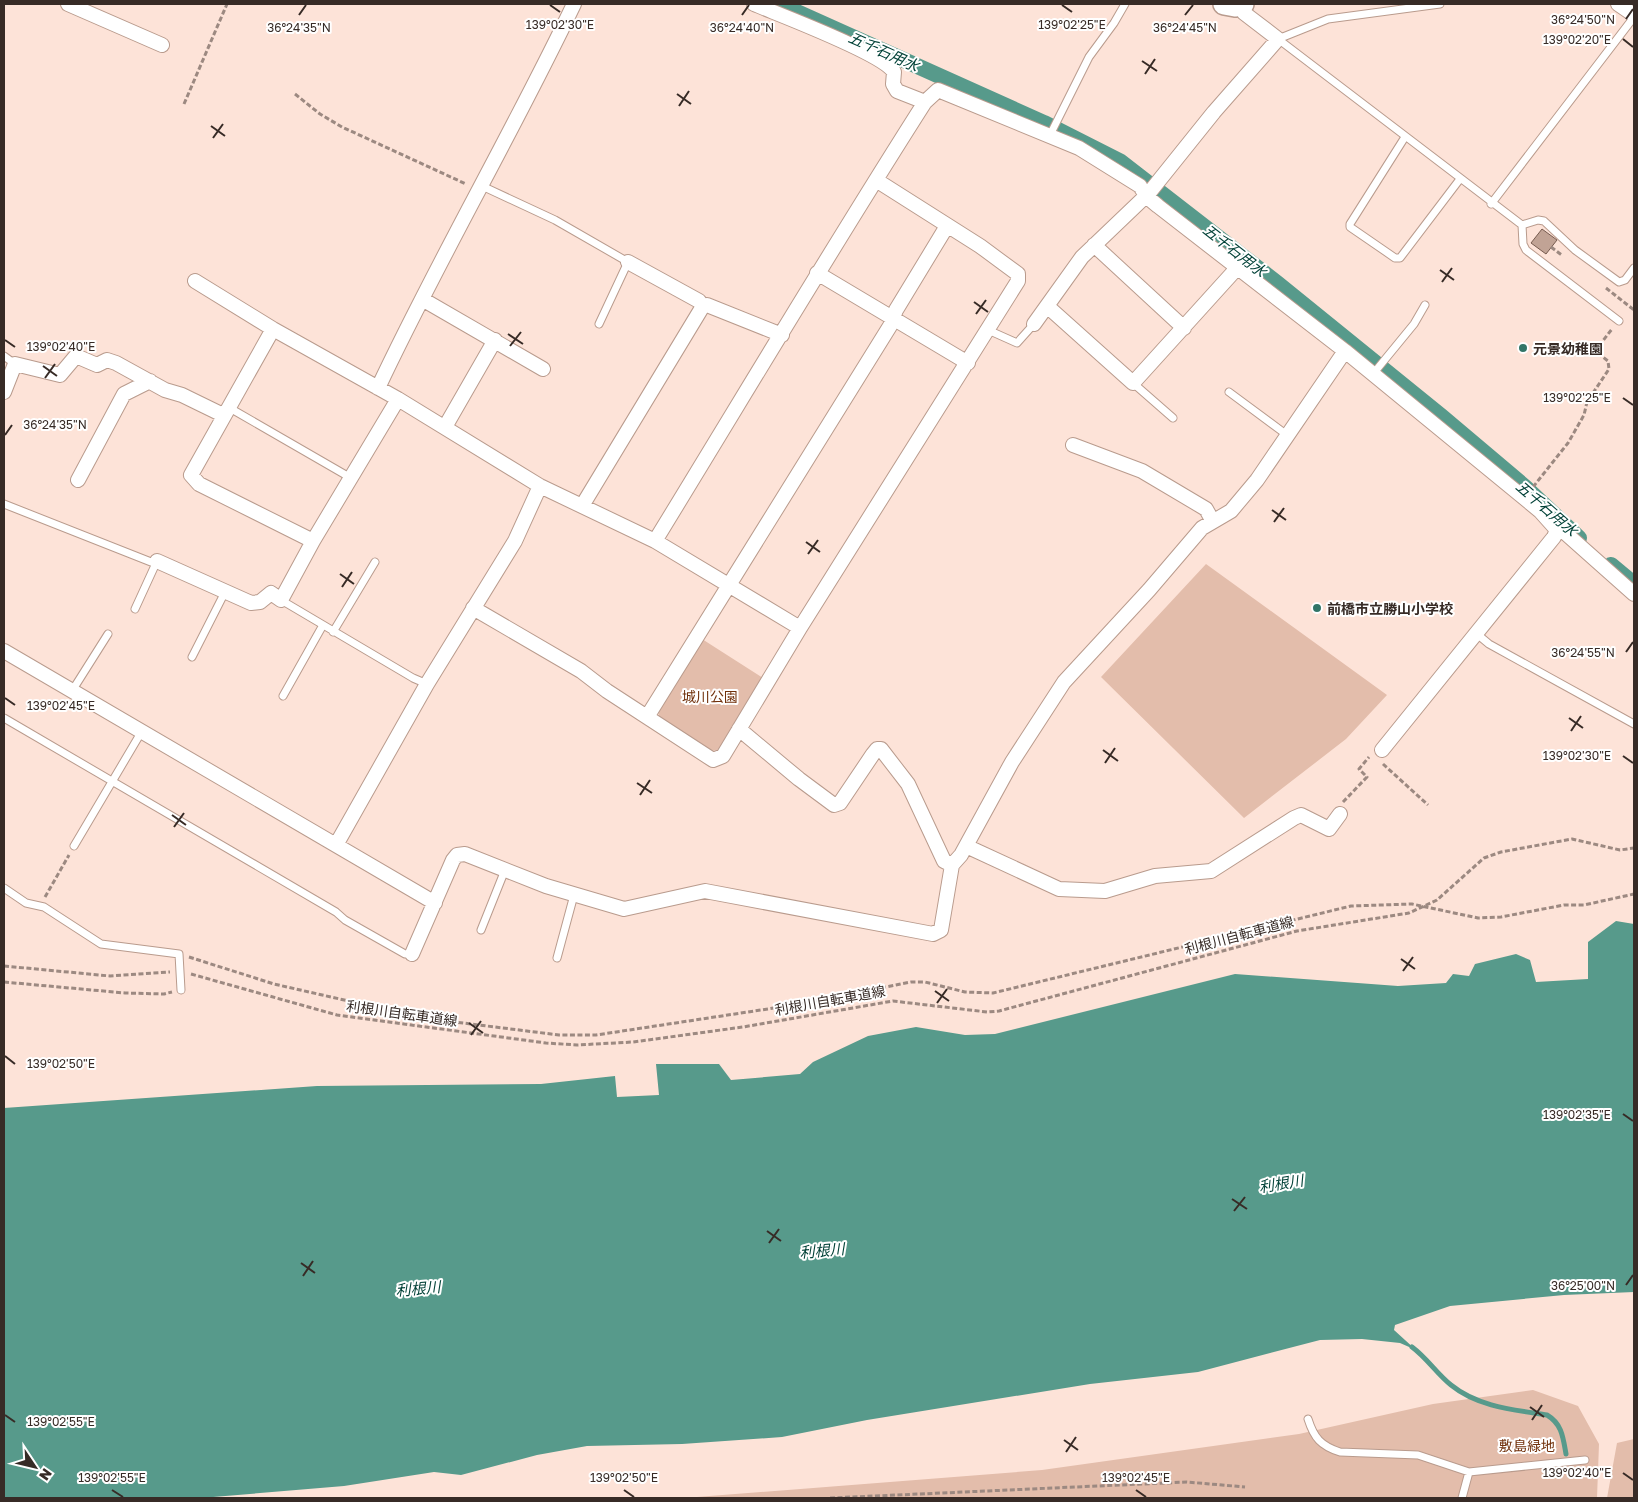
<svg xmlns="http://www.w3.org/2000/svg" width="1638" height="1502" font-family="'Golos Text','Noto Sans JP',sans-serif">
<style>
.green{fill:#e3bdab}
.water{fill:#579a8b}
.lines{fill:none;stroke-linecap:round;stroke-linejoin:round}
.stream{stroke:#579a8b;stroke-width:5}
.canal{stroke:#579a8b;stroke-width:16}
.building{fill:#c1a395;stroke:#765b4f}
.lane-casing{stroke:#b99b8d;stroke-width:9}
.street-casing{stroke:#b99b8d;stroke-width:16}
.primary-casing{stroke:#b99b8d;stroke-width:24}
.path{stroke:#9c8981;stroke-width:3;stroke-dasharray:5 2.5;stroke-linecap:butt}
.lane{stroke:#fff;stroke-width:7}
.street{stroke:#fff;stroke-width:14}
.primary{stroke:#fff;stroke-width:21}
.ticks{fill:none;stroke:#372b26;stroke-width:2}
.poi-dot{fill:#327567;stroke:#fff;stroke-width:2}
.labels{text-anchor:middle;dominant-baseline:central;stroke-width:4;stroke-linejoin:round;paint-order:stroke}
.poi-label{font-size:14px;font-weight:bold;fill:#372b26;stroke:#fff;text-anchor:start}
.park-label{font-size:14px;fill:#71310b;stroke:#fff}
.street-label{font-size:14px;fill:#372b26;stroke:#fff}
.water-label{font-size:15px;font-style:italic;fill:#034238;stroke:#fff}
.ticks-label{font-size:12px;text-anchor:middle;fill:#372b26;stroke:#fff;stroke-width:4;stroke-linejoin:round;paint-order:stroke}
</style>
<rect width="100%" height="100%" fill="#fde3d8"/>
<!-- green -->
<path class="green" d="M1206,564l181,131 -41,44 -102,79 -143,-141z
M702,639l61,39 -42,71 -9,2 -53,-33 -1,-10z
M1533,1390l45,16 21,38 -2,54h-913l358,-28 257,-36 134,-30z
M1634,1439v59h-27l10,-55z"/>
<!-- water -->
<path class="water" d="M1616,921l18,3v368l-70,3 -114,11 -55,19 -1,5 22,20 -16,-7 -38,-4 -42,1 -122,32 -108,12 -223,36 -85,17 -100,7 -95,2 -50,9 -76,20 -27,-3 -90,14 -143,12h-197v-390l313,-22 224,-2 74,-8 2,21 42,-2 -3,-31h63l12,16 69,-6 13,-12 55,-26 48,-9 49,8 30,-1 240,-60 163,12 48,-3 7,-9 16,2 6,-12 41,-10 14,6 6,22 52,-3v-37z"/>
<g class="lines">
<!-- stream -->
<path class="stream" d="M1412,1347c15,11 25,27 39,38 27,22 64,25 96,30 15,9 16,22 19,39"/>
<!-- canal -->
<path class="canal" d="M779,4l265,119 77,39 156,121 164,133 84,71 54,51
M1611,565l23,19"/>
</g>
<!-- building -->
<path class="building" d="M1542,229l15,11 -11,14 -15,-11z"/>
<g class="lines">
<defs>
<path id="lane" d="M1440,4l-112,15 -50,20 244,186
M1050,135l39,-78 25,-34 11,-19
M1405,137l-55,87v3l45,31h5l60,-79
M482,186l73,34 73,42 -29,62
M1491,204l143,-187
M1522,225l16,-5 6,1 31,29 44,32 6,-2 9,-12
M1522,225l1,19 3,6 93,71
M988,330l29,13 17,-19
M4,356l11,8
M1373,374l41,-50 11,-19
M1133,383l40,35
M1229,392l58,43
M228,407l123,71
M4,504l147,58 6,-1 -22,48
M281,600l132,78 14,6
M333,632l42,-70
M1477,634l12,10 145,80
M192,657l33,-65
M72,691l36,-57
M283,696l40,-71
M4,718l332,194 9,8 60,34h7
M74,846l68,-115
M4,888l22,15 18,4 57,37 78,10 2,36
M481,930l24,-60
M557,958l17,-63
M1308,1419c6,19 13,27 32,33l78,3 51,17 116,-12
M1462,1498l7,-26"/>
<path id="street" d="M68,4l94,41
M754,4c26,11 128,49 140,68l-1,12 4,7 28,11
M1618,4l16,11
M1094,245l90,83
M628,262l71,39 4,5
M817,273l151,90
M195,281l78,48 125,70 142,87 115,55 145,87
M422,299l121,70
M1047,306l86,77 105,-116
M1034,324l48,-67 67,-64 65,-81 64,-73 -34,-26 -3,-7
M273,329l-82,146 8,9 114,57
M378,388c61,-130 134,-254 196,-384
M4,392l11,-28 45,11 16,-19 21,9 10,-5 9,3 49,27 17,5 41,20
M445,427l50,-87
M1073,445l69,26 64,38 6,11
M78,480l46,-86 26,-13
M582,506l121,-200 4,-1 75,30
M655,541c90,-147 178,-295 270,-439l13,-12 141,58 61,38 6,10 12,10 187,145 195,160 17,19h5l72,64
M157,561l94,42 9,-1 11,-9 10,7 32,-59 85,-142
M473,608l108,63 26,20 106,69 10,-4 77,-128 218,-347v-7l-38,-28 -104,-66
M4,651l431,252
M647,717l243,-391 6,-16 51,-84
M739,729l60,50 35,26 6,-2 33,-49 4,-5h4l27,35 36,77 8,4
M1382,750l172,-213 3,-7
M336,845l91,-161 88,-143 25,-55
M966,846l93,43 46,2 50,-15 56,-5 83,-53 7,-3 28,14 11,-15
M412,954l41,-94 4,-5 8,-1 81,32 78,23 81,-18 228,43 8,-4 11,-65 9,-10 51,-93 52,-80 85,-92 53,-62 29,-17 26,-31 88,-129"/>
<path id="primary" d="M1224,4l11,2 8,-2"/>
</defs>
<!-- lane casing -->
<use href="#lane" class="lane-casing"/>
<!-- street casing -->
<use href="#street" class="street-casing"/>
<!-- primary casing -->
<use href="#primary" class="primary-casing"/>
<!-- path -->
<path class="path" d="M295,94l25,20 22,13 124,57
M184,104l43,-100
M1551,247l12,9
M1606,288l28,22
M1533,487l35,-44 16,-28 3,-13 22,-33 -1,-8 -13,-10 17,-22
M1383,764l45,41
M1343,802l24,-25 -8,-8 10,-12
M45,897l24,-42
M189,957l85,27 149,34 136,17h37l198,-30 117,-23h14l40,10 28,1 358,-87 61,-2 66,14 23,-1 63,-12h20l50,-11
M4,966l106,10 60,-4
M191,974l146,41 209,28 31,2 56,-3 110,-15 150,-26 94,11 12,-1 298,-80 112,-18 28,-13 47,-42 17,-6 71,-13 48,11 14,-2
M4,982l121,11 39,1 8,-2
M830,1498l357,-16 58,5"/>
<!-- lane -->
<use href="#lane" class="lane"/>
<!-- street -->
<use href="#street" class="street"/>
<!-- primary -->
<use href="#primary" class="primary"/>
</g>
<!-- ticks -->
<path class="ticks" d="M550,5l10,7M1062,5l10,7M299,15l7,-10M742,15l7,-10M1185,15l8,-10M1626,19l7,-10M1623,39l10,8M1142,61l15,10M1145,74l10,-15M677,94l14,10M679,106l10,-15M211,126l14,10M213,138l10,-14M1440,270l14,10M1442,282l10,-14M974,302l14,10M976,314l10,-14M508,334l15,10M5,340l10,7M510,346l11,-14M43,366l14,10M45,378l10,-14M1623,398l10,7M5,435l7,-10M1272,510l14,10M1274,522l10,-14M806,542l14,10M808,554l10,-14M340,574l14,10M342,587l10,-15M1626,652l7,-10M5,698l10,7M1569,718l14,10M1571,731l10,-15M1103,750l15,11M1623,756l10,7M1105,763l10,-15M637,783l15,10M640,795l10,-15M172,815l14,10M174,827l10,-14M1401,959l14,10M1403,971l10,-14M935,991l14,10M937,1003l10,-14M469,1023l14,10M471,1035l10,-14M5,1056l10,8M1623,1114l10,7M1232,1199l15,10M1234,1211l11,-14M767,1231l14,10M769,1243l10,-14M301,1263l14,10M303,1276l10,-15M1626,1285l7,-10M1530,1407l14,10M5,1415l10,7M1532,1420l10,-15M1064,1440l14,10M1066,1452l10,-15M1623,1473l10,7M112,1490l11,7M624,1490l10,7M1136,1490l10,7"/>
<!-- markers -->
<g class="poi-dot">
<circle cx="1523" cy="348" r="5"/>
<circle cx="1317" cy="608" r="5"/>
</g>
<g class="labels">
<!-- poi labels -->
<g class="poi-label">
<text x="1533" y="348">元景幼稚園</text>
<text x="1327" y="608">前橋市立勝山小学校</text>
</g>
<!-- park labels -->
<g class="park-label">
<text x="710" y="696">城川公園</text>
<text x="1527" y="1445">敷島緑地</text>
</g>
<!-- street labels -->
<g class="street-label">
<text transform="translate(1239 935) rotate(-15)">利根川自転車道線</text>
<text transform="translate(830 1000) rotate(-10)">利根川自転車道線</text>
<text transform="translate(402 1013) rotate(8)">利根川自転車道線</text>
</g>
<!-- water labels -->
<g class="water-label">
<text transform="translate(884 51) rotate(24)">五千石用水</text>
<text transform="translate(1235 250) rotate(38)">五千石用水</text>
<text transform="translate(1547 508) rotate(41)">五千石用水</text>
<text transform="translate(1281 1183) rotate(-9)">利根川</text>
<text transform="translate(822 1250) rotate(-5)">利根川</text>
<text transform="translate(418 1288) rotate(-5)">利根川</text>
</g>
</g>
<g class="ticks-label">
<text x="1583" y="24">36°24'50"N</text>
<text x="560" y="29">139°02'30"E</text>
<text x="1072" y="29">139°02'25"E</text>
<text x="299" y="32">36°24'35"N</text>
<text x="742" y="32">36°24'40"N</text>
<text x="1185" y="32">36°24'45"N</text>
<text x="1577" y="44">139°02'20"E</text>
<text x="61" y="351">139°02'40"E</text>
<text x="1577" y="402">139°02'25"E</text>
<text x="55" y="429">36°24'35"N</text>
<text x="1583" y="657">36°24'55"N</text>
<text x="61" y="710">139°02'45"E</text>
<text x="1577" y="760">139°02'30"E</text>
<text x="61" y="1068">139°02'50"E</text>
<text x="1577" y="1119">139°02'35"E</text>
<text x="1583" y="1290">36°25'00"N</text>
<text x="61" y="1426">139°02'55"E</text>
<text x="1577" y="1477">139°02'40"E</text>
<text x="112" y="1482">139°02'55"E</text>
<text x="624" y="1482">139°02'50"E</text>
<text x="1136" y="1482">139°02'45"E</text>
</g>
<!-- border -->
<rect width="1638" height="1502" fill="none" stroke="#372b26" stroke-width="10"/>
<!-- north arrow -->
<g transform="translate(35 1467) rotate(125)" stroke="#ffffff" stroke-width="4" paint-order="stroke">
<path d="M0-4L9 19L0 12L-9 19Z" fill="#372b26"/>
<text y="-8" font-size="14" font-weight="bold" text-anchor="middle" fill="#372b26">N</text>
</g>
</svg>
